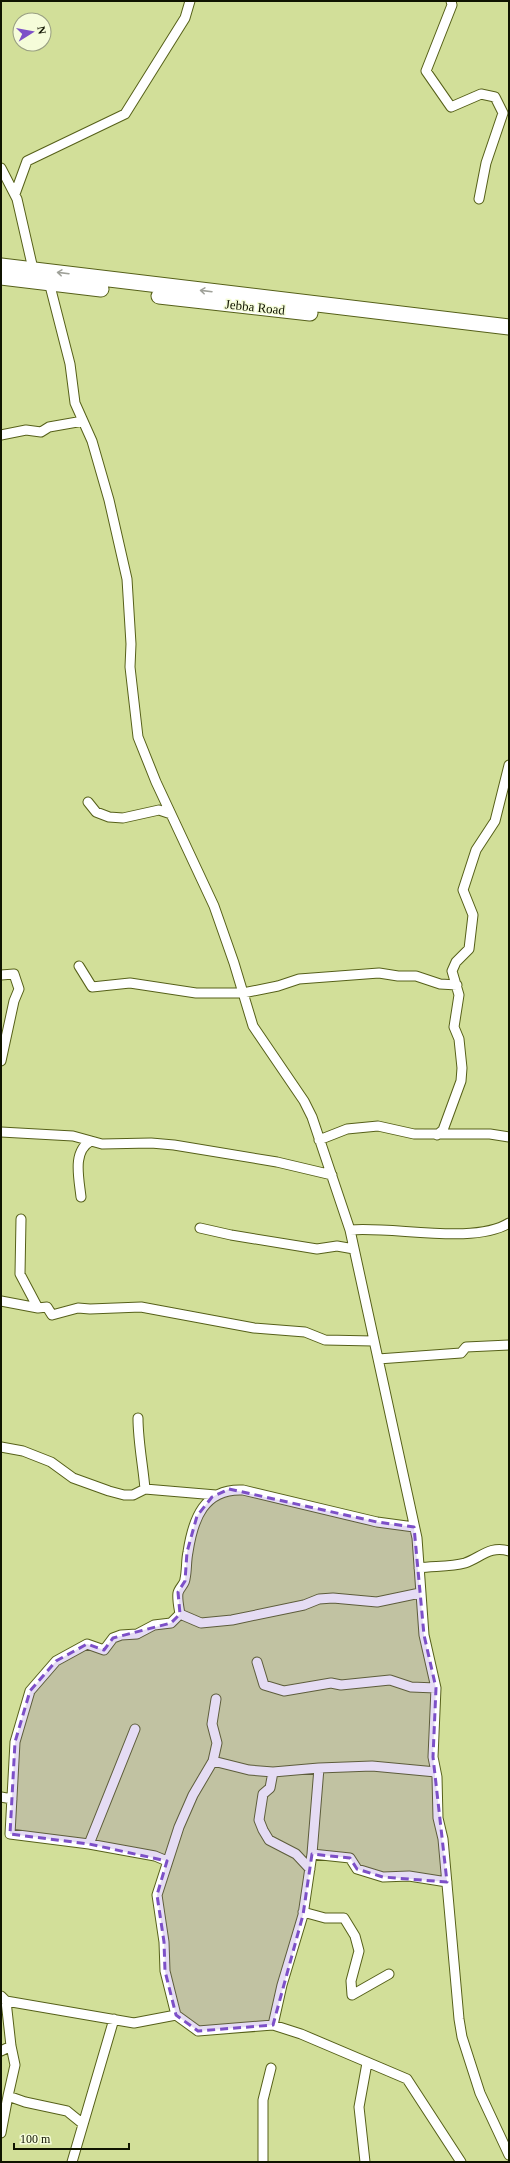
<svg xmlns="http://www.w3.org/2000/svg" width="510" height="2163" font-family="Georgia,serif">
<style>
.lines{fill:none;stroke-linecap:round;stroke-linejoin:round}
.minor-casing{stroke:#566019;stroke-width:11}
.trunk-casing{stroke:#566019;stroke-width:17}
.minor{stroke:#fff;stroke-width:9}
.trunk{stroke:#fff;stroke-width:15}
.oneway{stroke:#9fa199}
.marked{fill:#7d50c8;fill-opacity:0.2;stroke:#7d50c8;stroke-width:3;stroke-dasharray:8 5;stroke-linejoin:round}
.labels{text-anchor:middle;dominant-baseline:central;stroke-width:3;stroke-linejoin:round;paint-order:stroke}
.street-label{font-size:13px;fill:#101400;stroke:#f5fcd9}
</style>
<rect width="100%" height="100%" fill="#d2df99"/>
<g class="lines">
<defs>
<path id="minor" d="M451,1l1,4 -26,66 25,36 30,-13 14,3 8,16 -17,50 -7,36
M1,168l16,31 16,70
M15,194l12,-33 98,-47 60,-96 5,-17
M49,282l21,82 5,39 17,38 17,59 18,79 4,65 -1,23 8,70 18,45 58,124 20,57 19,63 51,75 8,16 38,113 67,308 7,97 12,53 -3,69 4,20 1,41 5,21 16,180 3,18 18,56 29,62
M1,435l25,-5 15,2 8,-5 34,-6
M88,802l8,10 13,5 14,1 36,-8 12,4
M79,966l13,21 38,-4 66,10h47l35,-7 21,-7 80,-6 19,3h18l24,8 17,1
M1,975l13,-1 5,15 -5,12 -13,60
M1,1132l72,4 29,8 49,-1 23,2 103,17 55,13
M437,1135l6,-5 18,-49 1,-13 -3,-29 -5,-12 5,-32 -7,-24 4,-9 13,-13 4,-34 -10,-25 13,-40 19,-29 14,-56
M319,1140l28,-11 31,-3 36,8h76l19,3
M81,1197c-2,-19 -9,-46 10,-56
M21,1219l-1,55 18,34 9,-1 5,8 26,-7 12,1 51,-2 113,21 51,4 20,8 48,1
M200,1228l31,7 86,14 20,-3 17,3
M350,1230c43,-4 124,15 159,-7
M1,1301l37,7
M378,1359l83,-6 5,-6 43,-2
M138,1418c0,24 5,47 7,71l71,6
M1,1447l22,4 28,11 22,16 36,13 15,4h9l12,-6
M414,1527l-37,-5 -134,-32c-39,-2 -50,29 -55,62 -2,9 -1,18 -3,27 0,5 -6,9 -7,14 -1,6 1,15 2,21l21,9 31,-3 72,-15 15,-6 14,-1 44,4 43,-9
M419,1568c14,-2 32,-1 46,-5 15,-5 25,-18 44,-12
M257,1662l7,23 20,6 47,-8 10,2 49,-5 21,7 25,1
M216,1699l-4,25 5,19 -4,18 -20,34 -14,32 -22,68 7,47 1,29 11,44 22,16 75,-6 28,9 106,45 54,83
M213,1761l36,9 24,2 46,-4
M273,1772l-3,16 -7,6 -4,26 4,10 6,10 27,14 14,15
M436,1772l-64,-6 -53,2 -7,86 38,4 7,11 26,8 26,-1 38,6
M1,1797l11,2
M89,1844l46,-115
M167,1861l-12,-5 -66,-12 -79,-10 5,-92 15,-51 26,-30 31,-17 17,6 9,-12 8,-3 16,-1 17,-9 17,-2 9,-9
M303,1912l22,6h19l11,18 4,15 -8,30 1,14 37,-21
M1,1996l5,5 128,22 42,-8
M6,2001l5,45 4,19 -7,31 17,6 42,9 16,13
M273,2025l9,-40 21,-70 9,-61
M1,2051l10,-5
M1,2133l7,-37
M72,2162l42,-143
M263,2162v-62l8,-32
M365,2162l-6,-55 8,-44"/>
<path id="trunk" d="M1,266l508,61
M1,277l100,12
M159,296l151,17"/>
</defs>
<!-- minor casing -->
<use href="#minor" class="minor-casing"/>
<!-- trunk casing -->
<use href="#trunk" class="trunk-casing"/>
<!-- minor -->
<use href="#minor" class="minor"/>
<!-- trunk -->
<use href="#trunk" class="trunk"/>
</g>
<!-- one-way arrows -->
<defs><path id="oneway-shaft" d="M-6 0H5M1.5-3L5.5 0L1.5 3" fill="none" stroke-width="1.6" stroke-linecap="round" stroke-linejoin="round"/></defs>
<g class="oneway">
<use href="#oneway-shaft" transform="translate(63 273) rotate(-173)"/>
<use href="#oneway-shaft" transform="translate(206 291) rotate(-173)"/>
</g>
<!-- marked area -->
<path class="marked" d="M229,1489l148,33 37,5 10,108 12,53 -3,69 14,125 -64,-5 -26,-8 -7,-11 -38,-4 -9,61 -30,110 -75,6 -22,-16 -11,-44 -1,-29 -7,-47 10,-34 -78,-17 -79,-10 5,-92 15,-51 26,-30 31,-17 17,6 9,-12 58,-15 9,-9 -2,-22 7,-11 2,-29 10,-36 15,-19z"/>
<g class="labels">
<!-- street labels -->
<g class="street-label">
<text transform="translate(255 307) rotate(6)">Jebba Road</text>
</g>
</g>
<!-- border -->
<rect width="510" height="2163" fill="none" stroke="#101400" stroke-width="4"/>
<!-- north arrow -->
<g transform="translate(32 32) rotate(79)"><circle r="19" fill="#f5fcd9" stroke="#999f82"/>
<path d="M0-3L7 15L0 10L-7 15Z" fill="#7d50c8"/>
<text y="-6" font-size="11" font-weight="bold" text-anchor="middle" fill="#101400">N</text>
</g>
<!-- scale -->
<path d="M14 2143v6h115v-6" fill="none" stroke="#101400" stroke-width="2"/>
<text x="20" y="2143" font-size="12" fill="#101400" stroke="#f5fcd9" stroke-width="3" paint-order="stroke">100 m</text>
</svg>
